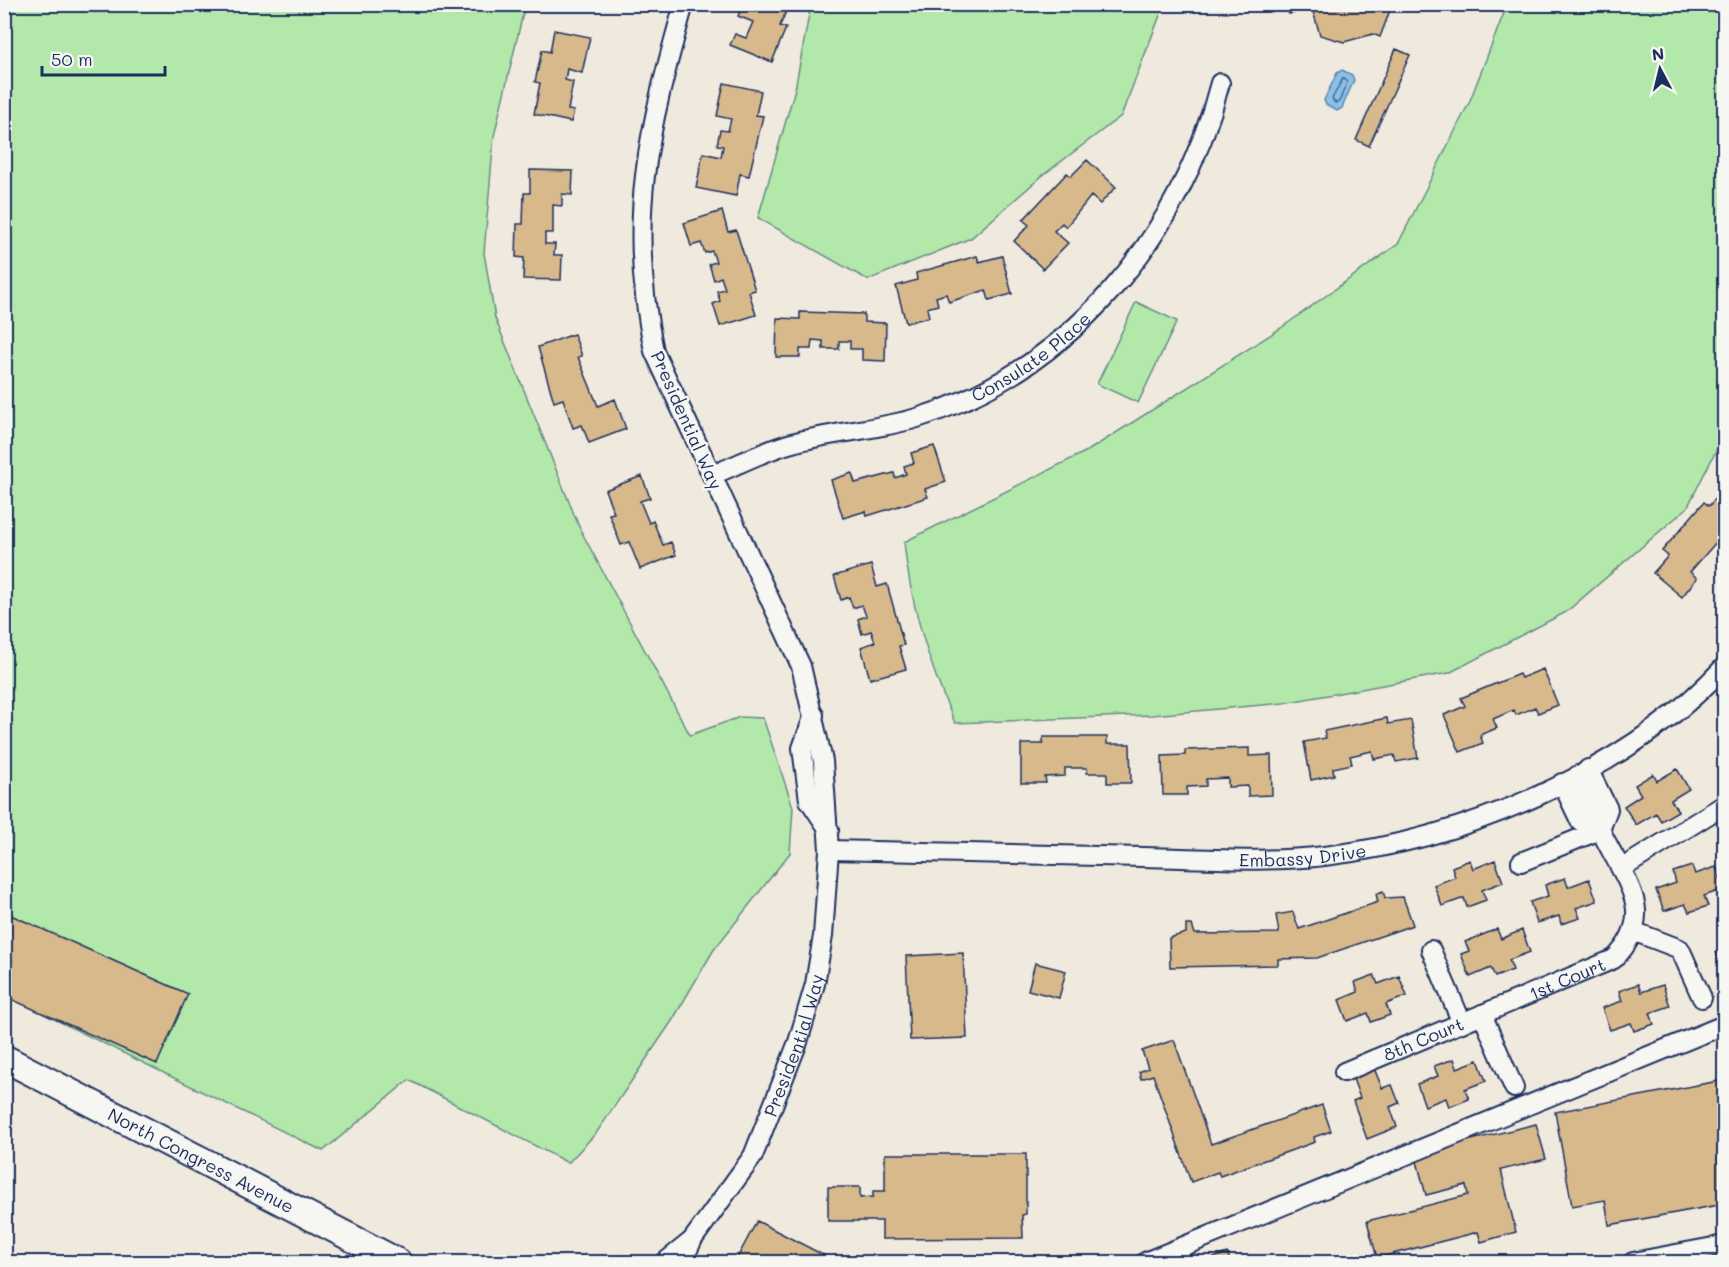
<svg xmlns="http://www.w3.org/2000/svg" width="1729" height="1267" font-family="Mali,sans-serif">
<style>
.green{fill:#b2e8aa;stroke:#668c84;stroke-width:1.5}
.water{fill:#8bc1e9;stroke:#5e87b1;stroke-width:1.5}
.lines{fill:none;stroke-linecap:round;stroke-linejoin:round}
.shore{stroke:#486996;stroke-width:1.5}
.building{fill:#d8b98c;stroke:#1b2f5e;stroke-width:1.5}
.street-casing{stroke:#1b2f5e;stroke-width:22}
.secondary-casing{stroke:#1b2f5e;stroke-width:30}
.street{stroke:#f6f6f2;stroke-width:18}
.secondary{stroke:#f6f6f2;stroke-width:26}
.labels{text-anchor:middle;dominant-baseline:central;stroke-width:5;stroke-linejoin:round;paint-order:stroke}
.street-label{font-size:18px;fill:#1b2f5e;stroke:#f6f6f2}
</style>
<rect width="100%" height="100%" fill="#f0eade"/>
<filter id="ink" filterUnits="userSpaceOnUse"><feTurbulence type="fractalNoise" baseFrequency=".0167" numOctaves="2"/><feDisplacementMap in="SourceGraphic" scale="12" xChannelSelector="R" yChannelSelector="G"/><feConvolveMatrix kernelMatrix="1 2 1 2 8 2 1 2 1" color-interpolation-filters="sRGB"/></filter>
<g filter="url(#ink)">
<!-- green -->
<path class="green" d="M811,4h353v1l-43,111 -79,60 -71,62 -103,42 -110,-62 37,-129z
M4,5h521l-31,131 -10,117 11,65 85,211 110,206 50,-18 23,1 30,89 -3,46 -77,98 -41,70 -75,111 -29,31 -159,-83 -86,71 -318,-156z
M1507,5h217v430l-37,73 -121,104 -117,61 -165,30 -132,12 -197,8c-25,-56 -45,-119 -51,-181l185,-92 192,-122 117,-84 71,-141z
M1136,302l41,19 -39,82 -41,-19z"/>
<!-- water -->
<path class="water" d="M1342,70l10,5 2,5 -12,28 -5,3 -11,-6 -2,-5 13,-27z"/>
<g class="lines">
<!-- shore -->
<path class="shore" d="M1343,78l4,4 -8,20 -4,1 -3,-4z"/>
</g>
<!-- building -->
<path class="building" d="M743,4h46l-9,22 6,2 -14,34 -42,-17 5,-11 11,4 7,-16 -15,-6z
M1286,4h101l2,9 -9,24 -7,-3 -29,8 -24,-7 -8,-27 -23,6z
M554,30l36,7 -8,36 -15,-4 -2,11 8,2 -5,28 6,1 -3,11 -37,-8 6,-31 -5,-1 7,-32 8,2z
M1396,49l14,6 -41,91 -13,-6z
M724,83l37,8 -5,24 7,1 -14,60 -9,-2 -4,22 -40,-8 7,-35 18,4 2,-11 -6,-1 3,-15 8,1 3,-12 -14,-3z
M1087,160l29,27 -16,17 -9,-8 -25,31 -4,-4 -8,8 14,12 -25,26 -29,-28 15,-16 -6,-5 44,-47 4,3z
M530,170l43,1 -1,24 -10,-1v12l-9,-1v28h-8v11h10l-1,11h8l-1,25 -38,-1 1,-21 -8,-1 1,-33h6l1,-31h6z
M722,211l6,21 8,-2 19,60 -6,2 7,23 -36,11 -7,-22 7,-3 -3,-10 8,-2 -4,-12 -7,3 -5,-16 7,-2 -4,-11 -7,2 -4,-10 -10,3 -7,-23z
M977,256l2,6 23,-6 10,38 -23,6 -3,-10 -37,12 -3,-8 -10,3 2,8 -11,3 2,9 -23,6 -10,-37 21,-6 -1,-7z
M800,312l64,2v8l22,1 -1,38 -23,-1v-11h-12v-8h-11v8h-16v-8l-11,-1 -1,9h-11v8h-24l1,-39 23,1z
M574,334l8,22 -4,1 20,49 17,-7 11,30 -37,14 -7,-18 -9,3 -10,-29 -9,3 -16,-55z
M934,446l12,36 -21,7 3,8 -61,19 -1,-5 -23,7 -12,-38 21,-7 3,10 39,-10 1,5 11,-4 -2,-8 10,-3 -3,-10z
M642,476l8,22 -10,3 9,22 4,-2 10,24 8,-3 5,13 -36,14 -11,-27 -8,3 -12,-31 5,-1 -9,-23z
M1723,489l1,47 -4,6 -2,-2 -28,32 7,6 -15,19 -29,-24 15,-17 -6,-5 42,-49 5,4z
M871,565l6,22 10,-3 17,61 -5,1 7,23 -36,10 -9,-32 14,-5 -4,-11 -9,3 -4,-15 8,-3 -4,-11 -9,3 -4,-11 -8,3 -7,-24z
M1543,669l15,36 -20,8 -3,-6 -19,8 -2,-5 -21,9 4,9 -17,7 3,8 -23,9 -16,-37 21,-9 -4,-8 58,-24 2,4z
M1387,718l1,6 23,-4 7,38 -22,4 -2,-7 -20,4 -2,-8 -22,5 2,8 -19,4 1,7 -23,5 -7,-38 22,-4 -2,-7z
M1043,737h64v7h23l1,39h-24v-10h-20v-5h-22v8l-20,1 1,6h-25v-39h22z
M1249,748v8l22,-1 1,40 -24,1v-10l-20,1v-9l-22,1v7l-19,1v8h-24l-1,-39 23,-1v-5z
M1677,769l12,20 -18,11 7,11 -17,10 -5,-8 -20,12 -12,-19 17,-11 -6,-10 18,-11 4,7z
M1470,860l3,9 22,-9 8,22 -21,8 4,10 -19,7 -3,-9 -22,8 -8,-21 21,-8 -3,-10z
M1692,866l3,8 21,-7 8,22 -20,7 4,10 -19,6 -4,-8 -21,7 -8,-21 20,-7 -3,-11z
M1565,878l3,9 21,-8 8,22 -21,7 4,10 -19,6 -2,-8 -22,7 -7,-21 18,-6 -3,-11z
M1383,891l2,7 18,-1 10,28 -96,33 -39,1v6l-108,2 -1,-29 17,-5v-8h6l3,9 84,-1 -3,-18 17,-3 6,17 79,-27 -2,-8z
M4,912l184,82 -31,70 -153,-68z
M1724,925v21l-6,-18z
M1497,929l4,10 21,-9 8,22 -21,8 4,10 -18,7 -4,-9 -21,9 -9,-23 8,-3 -4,-9z
M1724,949v21l-1,1 -7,-19z
M963,953l4,85 -57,2 -4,-84z
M1035,963l31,8 -7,27 -31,-8z
M1374,975l4,9 21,-8 8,20 -21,8 4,11 -19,7 -3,-9 -21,8 -8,-21 19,-8 -3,-10z
M1638,984l3,8 22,-7 7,21 -20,7 4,11 -20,7 -3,-8 -21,7 -8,-22 20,-7 -3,-10z
M1174,1040l37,104 111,-39 9,26 -17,6 1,5 -95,34 -2,-4 -27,10 -38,-107 -12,4 -2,-7 9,-4 -6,-17z
M1454,1059l3,9 21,-8 8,21 -21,8 4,10 -20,8 -3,-9 -21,8 -8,-22 21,-8 -4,-10z
M1374,1068l8,20 10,-3 7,18 -9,4 7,20 -30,12 -14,-38 7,-3 -8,-22z
M1724,1080v124l-115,21 -4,-25 -33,6 -17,-94z
M1536,1124l10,35 -45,11 15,62 -35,10 -3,-10 -101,26 -10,-37 101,-26 -2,-10 -40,10 -11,-41z
M885,1154h141v60l-4,1 1,23 -141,1v-18h-54v-34h32v11l13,-1v-6h12z
M757,1221l76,39 -2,2h-96z
M1227,1253l4,9h-28z"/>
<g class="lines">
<defs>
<g id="street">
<path id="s1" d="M712,475c26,-10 53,-25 80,-32 41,-11 84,-13 125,-25 154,-48 264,-182 303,-335"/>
<path d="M814,715l-12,33 7,52 20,30"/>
<path d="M1588,769l20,40 -8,21"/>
<path d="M1562,783l18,38 20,9"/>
<path id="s2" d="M829,850c105,2 210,4 314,7 60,1 121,6 181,-1 139,-16 303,-84 400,-189"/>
<path d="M1521,862l79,-32"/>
<path d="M1621,869l103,-64"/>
<path d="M1633,931l47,18 22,49"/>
<path d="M1431,950l31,73"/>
<path d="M1482,1014l32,74"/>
<path id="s3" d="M1344,1072l270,-113c13,-13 23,-29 22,-49 -1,-23 -26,-58 -35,-79 -8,-19 -15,-38 -23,-56"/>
<path d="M665,1262l25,-20"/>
<path id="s4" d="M682,1262l11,-23 60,-83 45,-114 17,-58 8,-48 6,-86 -6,-89 -22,-95 -147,-315c-28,-133 -6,-219 30,-347"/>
<path d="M1145,1262l579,-237"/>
<path d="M1633,1262l91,-17"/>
</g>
<g id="secondary">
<path id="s5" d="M4,1058l394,204"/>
</g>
</defs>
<!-- street casing -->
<use href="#street" class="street-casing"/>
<!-- secondary casing -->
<use href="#secondary" class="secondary-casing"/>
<!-- street -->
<use href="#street" class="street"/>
<!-- secondary -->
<use href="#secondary" class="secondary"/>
</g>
</g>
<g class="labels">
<!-- street labels -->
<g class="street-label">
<text stroke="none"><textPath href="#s1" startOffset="344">Consulate Place</textPath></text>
<text transform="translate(687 420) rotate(66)">Presidential Way</text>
<text stroke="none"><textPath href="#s2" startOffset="474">Embassy Drive</textPath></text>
<text stroke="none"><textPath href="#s3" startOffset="242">1st Court</textPath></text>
<text stroke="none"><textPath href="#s3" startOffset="86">8th Court</textPath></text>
<text stroke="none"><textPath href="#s4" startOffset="246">Presidential Way</textPath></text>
<text stroke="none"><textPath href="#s5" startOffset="222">North Congress Avenue</textPath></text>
</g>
</g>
<!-- margin -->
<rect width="1729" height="1267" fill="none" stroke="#f6f6f2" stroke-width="24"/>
<rect x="12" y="12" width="1705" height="1243" fill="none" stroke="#1b2f5e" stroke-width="2" filter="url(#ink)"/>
<!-- north arrow -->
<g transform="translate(1660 69) rotate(353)" stroke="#f6f6f2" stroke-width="4.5" paint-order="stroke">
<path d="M0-4.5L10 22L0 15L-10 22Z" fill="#1b2f5e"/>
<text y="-9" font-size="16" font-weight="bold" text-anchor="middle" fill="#1b2f5e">N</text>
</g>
<!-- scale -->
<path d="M42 66v9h123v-9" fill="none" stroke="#1b2f5e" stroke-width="3"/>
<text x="51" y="66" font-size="18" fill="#1b2f5e" stroke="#f6f6f2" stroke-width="4.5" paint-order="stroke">50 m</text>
</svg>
